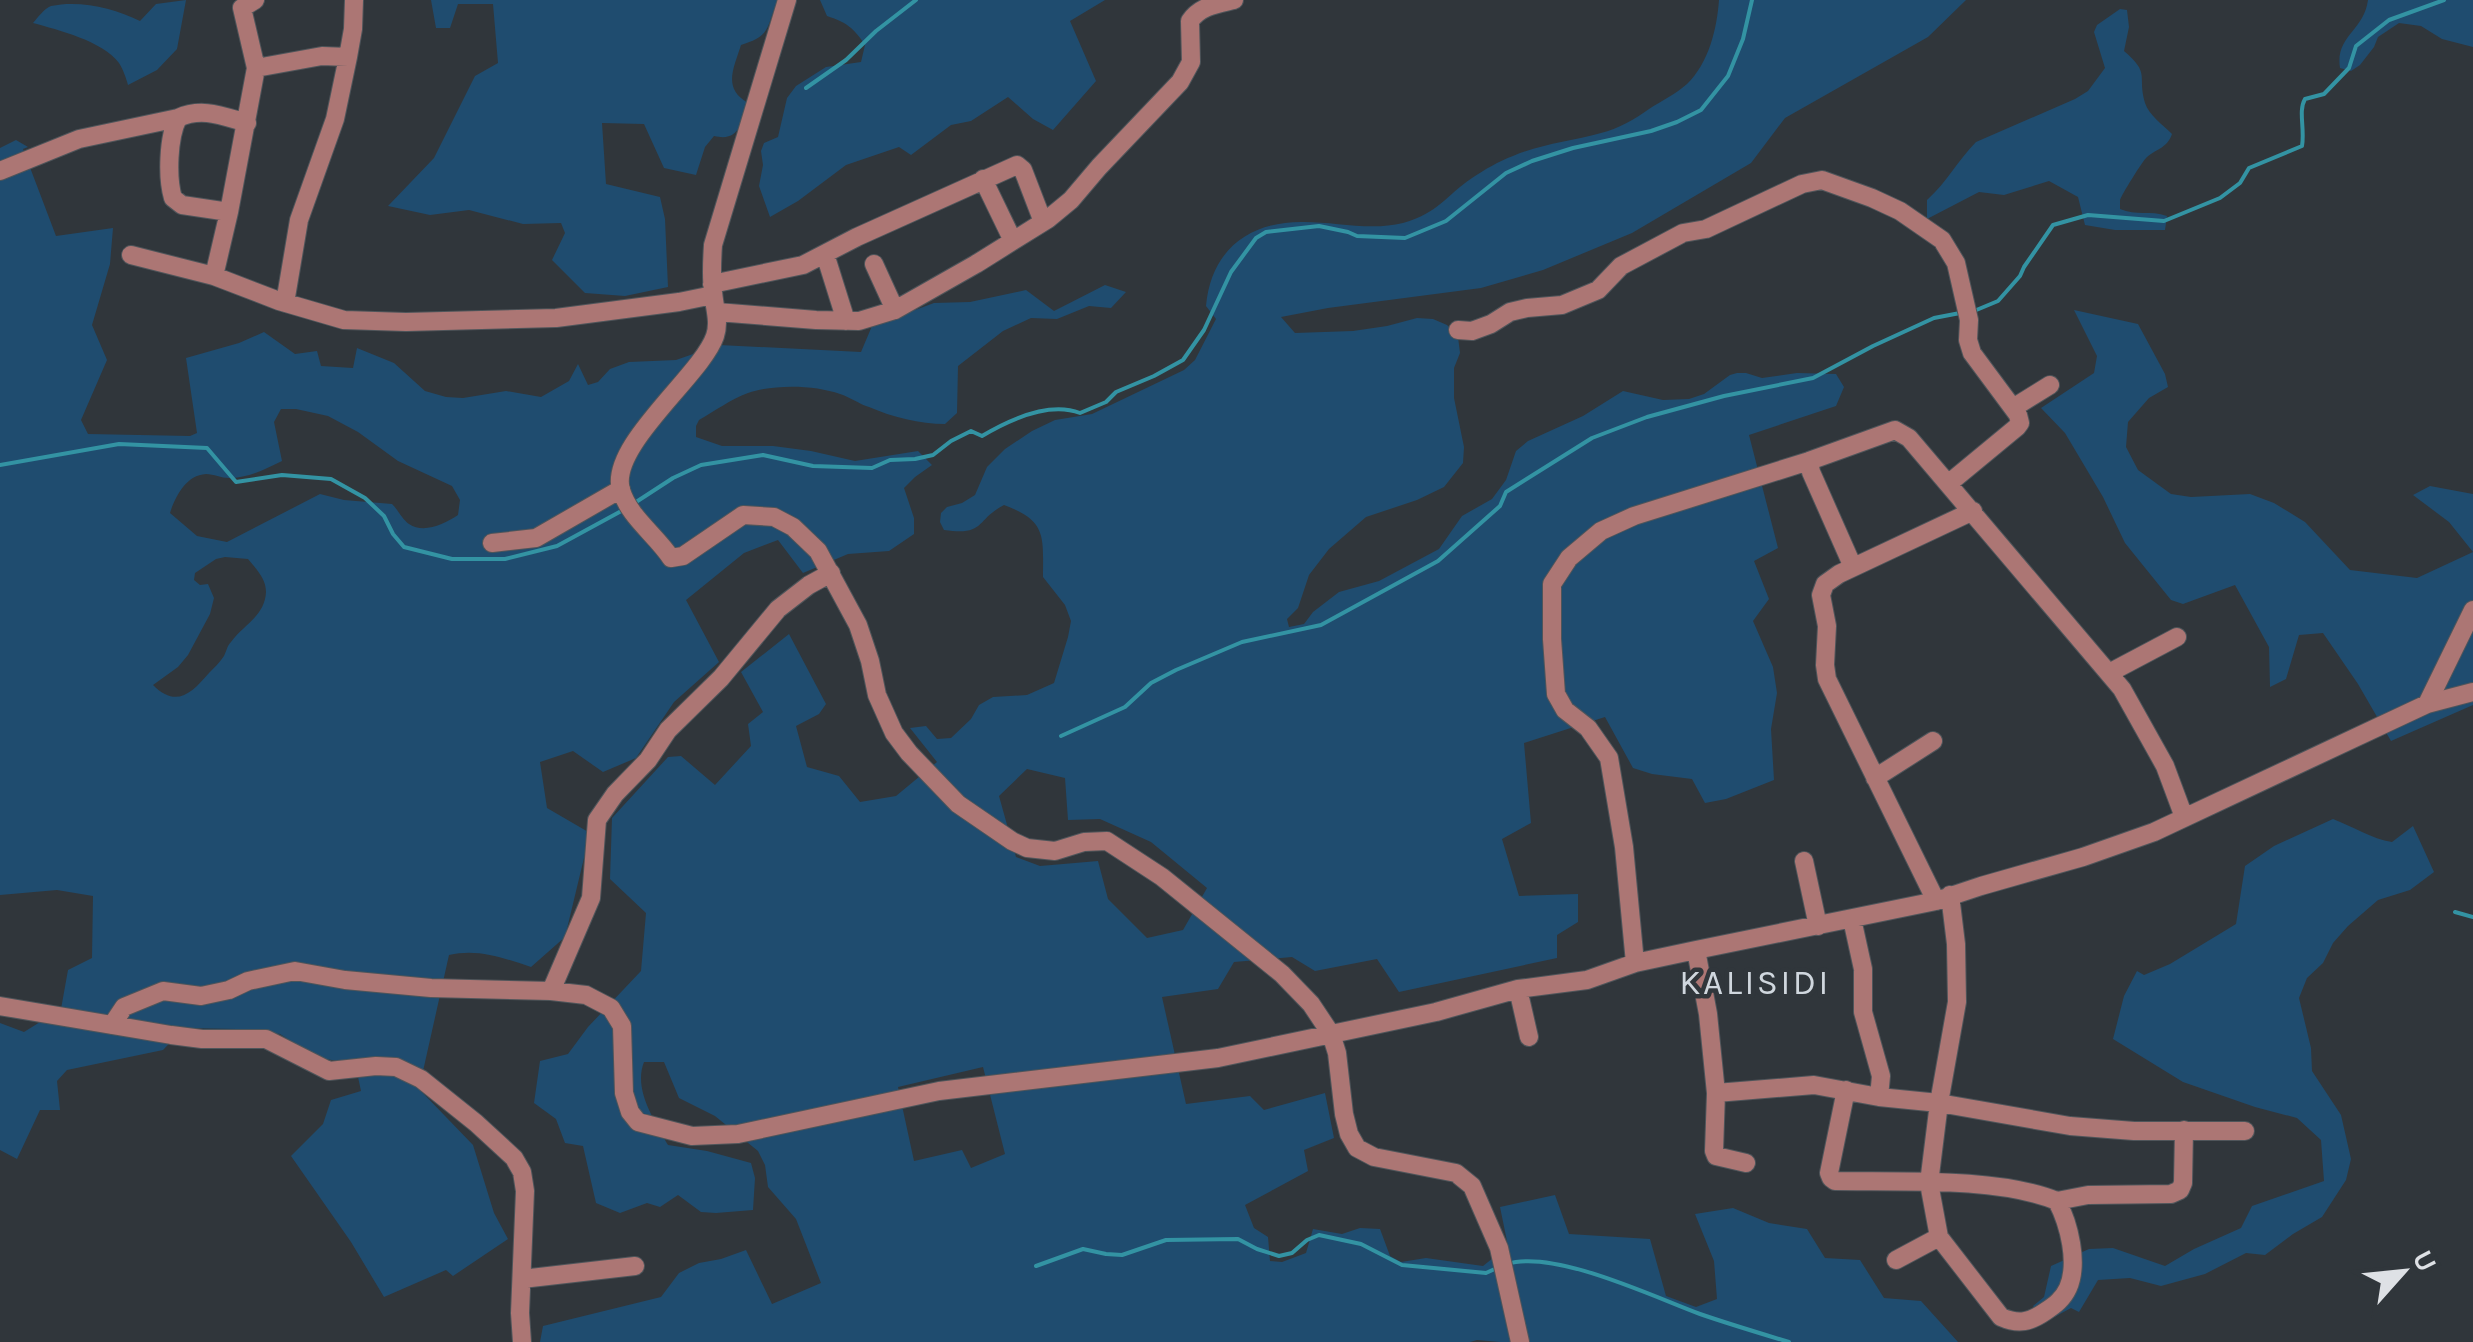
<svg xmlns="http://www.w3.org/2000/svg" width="2473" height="1342" font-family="Karla,sans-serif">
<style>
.green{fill:#1f4c6f;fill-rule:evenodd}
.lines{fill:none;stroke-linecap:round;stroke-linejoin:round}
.stream{stroke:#3393a3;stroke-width:4}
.minor-casing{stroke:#4f555a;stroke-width:20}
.minor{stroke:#ac7674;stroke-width:18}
.labels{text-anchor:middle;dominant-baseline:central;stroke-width:9;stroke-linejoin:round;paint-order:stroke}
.quarter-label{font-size:35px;letter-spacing:2.5px;fill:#d0d7de;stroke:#30363b}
</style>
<rect width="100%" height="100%" fill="#30363b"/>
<!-- green -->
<path class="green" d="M186,0l-9,49 -20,21 -29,15c-2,-7 -5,-16 -9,-22 -16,-22 -61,-33 -86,-40 5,-6 11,-14 18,-17 29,-6 63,2 89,15l16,-17z
M431,0h350l-4,2c-11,26 -6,34 -36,43 -7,23 -19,43 7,58 -8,20 -8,39 -34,33l-9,11 -9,28 -32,-7 -20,-44 -42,-1 4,61 54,13 5,22 3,68 -43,9 -40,-3 -33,-33 13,-27 -4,-10 -38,1 -54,-14 -39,5 -42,-9 46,-48 41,-82 23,-13 -5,-59h-35l-8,24h-14z
M820,0h285l-35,21 26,60 -43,49 -20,-11 -25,-22 -37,24 -20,4 -40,30 -12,-8 -53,18 -48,36 -28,16 -11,-31 4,-21 -2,-14 3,-8 14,-6 9,-39 9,-12 30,-19 35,-5 4,-17c-11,-17 -19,-23 -38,-29z
M1719,0h247l-38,37 -143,81 -34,45 -119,70 -89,37 -62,18 -153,20 -47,9 14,16 58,-2 34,-5 30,-8 16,1 14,6 11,12 2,16 -6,15v30l10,49 -1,16 -19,24 -27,13 -51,17 -37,32 -20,26 -11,33 -11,11 2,8 15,-3 9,-12 26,-20 40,-11 60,-32 23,-33 30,-17 14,-19 10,-29 12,-10 55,-25 40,-25 40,9 26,-1 15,-5 26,-19 7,-2h9l16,5 35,-5 39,1 8,13 -8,19 -87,29 29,113 -24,13 15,38 -16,22 20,46 4,26 -6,36 3,51 -48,19 -21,4 -13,-24 -40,-5 -19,-6 -28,-51 -81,26 7,80 -29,16 17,57 59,-2v28l-21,13v23l-158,34 -22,-33 -62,12 -23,-14 -58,5 -16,27 -56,8 24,107 64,-8 14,14 61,-17 9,45 -30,12 4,21 -63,34 9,23 14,9 2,24 12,1 24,-9 7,-24 29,5 18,-6 20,1 10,27 11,6 25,-4 57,8 25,-20 -8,-39 55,-12 14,39 81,5 16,57 30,11 21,-8 -3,-38 -19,-47 38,-6 36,15 38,6 18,29 35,2 24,38 37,3 37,41h-458l-23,-2 -7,2h-930l3,-16 118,-29 18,-24 20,-10 22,-4 25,-9 26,54 49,-21 -25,-64 -28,-32 -3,-22 -7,-14 -43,-35 -36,-18 -15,-36h-20c-11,28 11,59 24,83l39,6 44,12 4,15 -2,32 -37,3 -15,-1 -23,-17 -18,12 -13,-4 -27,10 -24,-10 -13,-57 -18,-3 -9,-24 -22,-16 6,-42 28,-7 20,-27 53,-56 5,-58 -36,-34 2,-61 56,-61 13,-1 34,29 36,-39 -3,-22 15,-12 -22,-40 48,-38 37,70 -7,10 -23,12 11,41 32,9 21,26 36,-6 41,-34 -27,-34 16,-2 11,13 14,-1 20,-19 8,-14 14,-8 34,-2 27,-12 14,-46 3,-16 -6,-16 -22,-28c0,-41 4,-56 -39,-72 -29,15 -18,31 -60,25l-4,-8 1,-9 6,-6 15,-4 13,-8 12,-28 18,-18 27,-18 23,-11 37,-6 92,-44 11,-10 21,-41 -10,-13c5,-56 43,-85 98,-84 32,0 67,9 99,1 37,-11 41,-26 69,-45 12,-8 27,-17 41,-22 28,-12 59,-15 88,-23 17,-4 34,-14 48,-24 12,-8 27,-15 38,-25 22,-21 30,-56 32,-84zM1027,769l38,9 3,42 32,-1 51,23 56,46 -24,42 -36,8 -39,-39 -10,-38 -58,5 -24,-9 -17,-61zM983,1067l22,87 -34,14 -9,-18 -48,11 -16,-74z
M2368,0h105v47l-31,-8 -21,-13 -22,-3 -21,14 -4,10 -14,18 -9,6 -11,-3c-5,-32 24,-37 28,-68z
M2120,9l7,1 2,17 -5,24c27,23 13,24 21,52 4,12 18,22 27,31 -5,14 -14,14 -25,23 -4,3 -26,39 -27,43 0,3 0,6 0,9 16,7 30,1 47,7l-2,14h-50l-30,-5 -7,-28 -29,-16 -45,14 -25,-3 -52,27v-19c20,-18 31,-40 49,-58l99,-43 13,-8 17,-23 -11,-36 3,-7z
M16,140l12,7 -5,2 33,87 57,-8 -3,36 -18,61 15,35 -26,60 7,14 102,2 7,-3 -11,-75 53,-15 25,-11 31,22 22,-3 4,15 32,2 4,-20 37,15 31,28 21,6 17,1 43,-7 35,6 28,-16 9,-17 10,21 10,-3 12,-13 19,-7 47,-2 43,-15 142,7 11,-26 62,-23 36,-1 56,-12 28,21 51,-26 21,7 -15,16 -22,-2 -32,13 -26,-1 -28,13 -45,35 -1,47 -12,11c-25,0 -53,-7 -76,-17 -10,-3 -19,-10 -29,-13 -25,-9 -66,-10 -92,-1 -17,6 -33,18 -49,27l-3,6v11l26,9h51l38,5 44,10 63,-10 14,14 -17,12 -11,11 10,30v16l-25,17 -41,3 -45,19 -25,-33 -34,13 -58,47 33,62 -45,40 -38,56 -33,14 -30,-21 -33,11 7,46 43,25 -25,104 -34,30c-28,-9 -53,-19 -82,-12l-30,134 54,56 21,68 14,26 -55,37 -7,-6 -62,27 -33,-55 -60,-86 32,-32 8,-24 30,-9 -6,-28 -38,-5 -37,-24 -43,-5 -53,-1 -21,22 -96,20 -10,11 3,29h-20l-23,49 -17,-9v-127l24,9 37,-23 7,-39 24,-12 1,-62 -36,-6 -57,5v-747zM281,409h15l32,7 30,16 40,29 54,25 8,14 -2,15c-14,9 -34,19 -49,9 -7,-5 -11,-14 -17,-20l-48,-4 -24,-6 -93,48 -30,-6 -27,-23c5,-16 16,-38 36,-39 8,0 15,4 23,4 19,0 37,-9 53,-17l-8,-39zM225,557l23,2c8,10 18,19 18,33 -1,24 -23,33 -35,50 -4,4 -4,8 -7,14 -4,6 -10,12 -15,17 -18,21 -33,35 -56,12l25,-18 10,-12 22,-41 4,-16 -6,-14 -8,1 -6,-5 1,-7 21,-14z
M2074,310l64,14 27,50 3,13 -19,11 -21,24 -2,25 12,23 33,24 20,3 59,-3 24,9 31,19 45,48 67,8 56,-26v153l-82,36 -33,-57 -35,-51 -24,2 -13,44 -16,8 -1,-40 -34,-62 -52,19 -12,-4 -46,-57 -22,-46 -38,-64 -24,-25 53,-35 3,-17z
M2430,486l43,8v58l-24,-30 -36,-27z
M2333,819c19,7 39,20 59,23l21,-16 21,46 -24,18 -32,10 -30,26 -15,17 -10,20 -16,15 -8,20 12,50 1,23 29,44 10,44 -5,21 -24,37 -29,17 -28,21 -19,-2 -41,21 -44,12 -31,-8 -32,2 -19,32 -8,-4 -26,14 -12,-16 11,-9 7,-31 38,-17 24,-1 52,18 29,-17 47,-21 11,-22 72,-25 -3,-41 -24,-22 -42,-11 -72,-25 -70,-43 11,-43 13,-25 7,4 26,-11 66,-40 9,-58 29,-20z"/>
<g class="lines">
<!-- stream -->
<path class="stream" d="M806,88l40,-28 30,-29 40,-31
M1974,311l24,-10 22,-25 4,-9 29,-42 35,-10 76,6 56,-23 20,-15 9,-15 53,-22c3,-17 -4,-35 3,-47l19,-5 25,-26 7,-22 33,-26 55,-20
M0,465l119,-21 88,4 29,34 46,-7 49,4 34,19 19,18 9,18 11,13 48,12h53l52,-13 68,-37
M633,504l40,-26 28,-13 62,-10 50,11 59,2 18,-8 25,-1 18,-4 18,-14 20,-10 11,5c27,-16 66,-35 98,-23l26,-11 10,-10 38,-16 29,-16 21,-30 27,-58 25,-34 10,-6 53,-6 29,6 9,4 48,2 41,-17 60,-48 26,-12 41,-13 78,-17 26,-9 24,-12 27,-34 15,-37 9,-39
M1061,736l64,-29 26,-24 25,-13 66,-28 79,-17 117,-64 62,-55 6,-14 86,-54 55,-21 77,-21 89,-18 60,-32 61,-28 26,-5
M2455,912l18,5
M1507,1264c47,-15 147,33 193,50 29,10 59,19 89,28
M1036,1266l47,-17 23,5 16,1 44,-15 72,-1 19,10 22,7 13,-3 15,-13 12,-5 42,9 41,21 84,8 13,-6"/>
<defs>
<path id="minor" d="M255,0l-13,8 14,60 -27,144 -15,64 65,25 65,19 62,2 150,-4 123,-16 34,-7
M787,0l-74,245c-1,15 -2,30 0,46 1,16 7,30 2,45 -13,39 -107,110 -94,154 8,27 35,45 50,68l12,-2 60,-41 31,2 19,10 25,24 40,74 12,36 7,34 17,38 15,20 49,51 54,37 15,7 28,3 29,-9 23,-1 55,36 120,97 29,30 20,30 6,19 7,61 5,20 8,14 17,9 82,16 16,13 27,62 21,94
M256,68l66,-12 26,1 5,-28 1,-29
M178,118c-10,19 -11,60 -5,80l9,7 47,7
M0,171l79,-32 99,-21c24,-11 44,-2 69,5
M983,179l30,62
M825,254l21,67
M131,255l83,21
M874,264l21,46
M712,284l91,-19 54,-28 160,-72 6,5 20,52
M285,303l14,-83 36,-101 13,-62
M717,312l99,8 43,1 36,-11 81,-46 72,-45 23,-19 28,-33 81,-85 11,-20 -1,-41c10,-15 27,-17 44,-21
M1458,330l14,1 19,-7 19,-12 17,-4 35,-3 36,-15 23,-24 62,-33 23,-4 96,-45 20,-4 50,18 28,13 42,29 14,23 13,57 -1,20 4,13 46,62 2,8 -3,4 -69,57
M2013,408l37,-23
M1809,461l2,11 42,95
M492,543l44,-5 85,-49
M2109,673l68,-36
M2427,704l46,-94
M1875,778l58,-37
M1804,861l14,65
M1936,901l-109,-222 -2,-14 2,-39 -6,-31 4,-11 14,-10 134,-63
M1852,919l11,50v43l18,64 -2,21
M1696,950l12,64 8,79 -2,58 2,5 30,7
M1635,963l-11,-116 -15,-89 -21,-30 -23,-18 -9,-16 -4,-55v-55l17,-26 32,-27 33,-15 175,-55 86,-31 14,8 213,251 43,77 19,51
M1518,989l11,48
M551,991l40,-93 6,-78 18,-26 33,-34 20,-30 53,-52 57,-69 31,-24 22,-12
M0,1006l171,29 31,4h64l63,32 47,-5 20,1 25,12 55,44 38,35 8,14 3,19 -5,122 2,29
M112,1025l12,-18 39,-16 38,5 28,-6 19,-9 47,-10 50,9 86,8 120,3 35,4 25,13 11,18 2,67 6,19 8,10 54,14 46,-2 201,-43 279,-33 218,-46 82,-23 69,-9 48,-17 61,-13 240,-49 45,-15 102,-29 71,-25 273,-128 46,-12
M1846,1090l-17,83 2,5 4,3c64,1 164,-4 222,20 12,23 22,62 11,87 -5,11 -13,17 -22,23 -16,11 -27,14 -45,6l-62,-80 -10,-54 10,-80 18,-101 -1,-58 -6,-49
M1716,1093l98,-8 65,12 60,6 131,23 64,5h111
M2057,1201l31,-6 83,-1 9,-4 3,-7 1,-53
M1896,1260l43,-23
M522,1279l113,-13"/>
</defs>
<!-- minor casing -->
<use href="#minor" class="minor-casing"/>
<!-- minor -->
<use href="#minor" class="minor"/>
</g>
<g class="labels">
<!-- quarter labels -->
<g class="quarter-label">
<text x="1755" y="982">KALISIDI</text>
</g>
</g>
<!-- north arrow -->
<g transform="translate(2403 1272) rotate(63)" stroke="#30363b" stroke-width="8" paint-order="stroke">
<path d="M0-8L18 38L0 25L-18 38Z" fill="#dee1e5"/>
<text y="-15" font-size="28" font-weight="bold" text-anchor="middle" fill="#dee1e5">U</text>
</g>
</svg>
